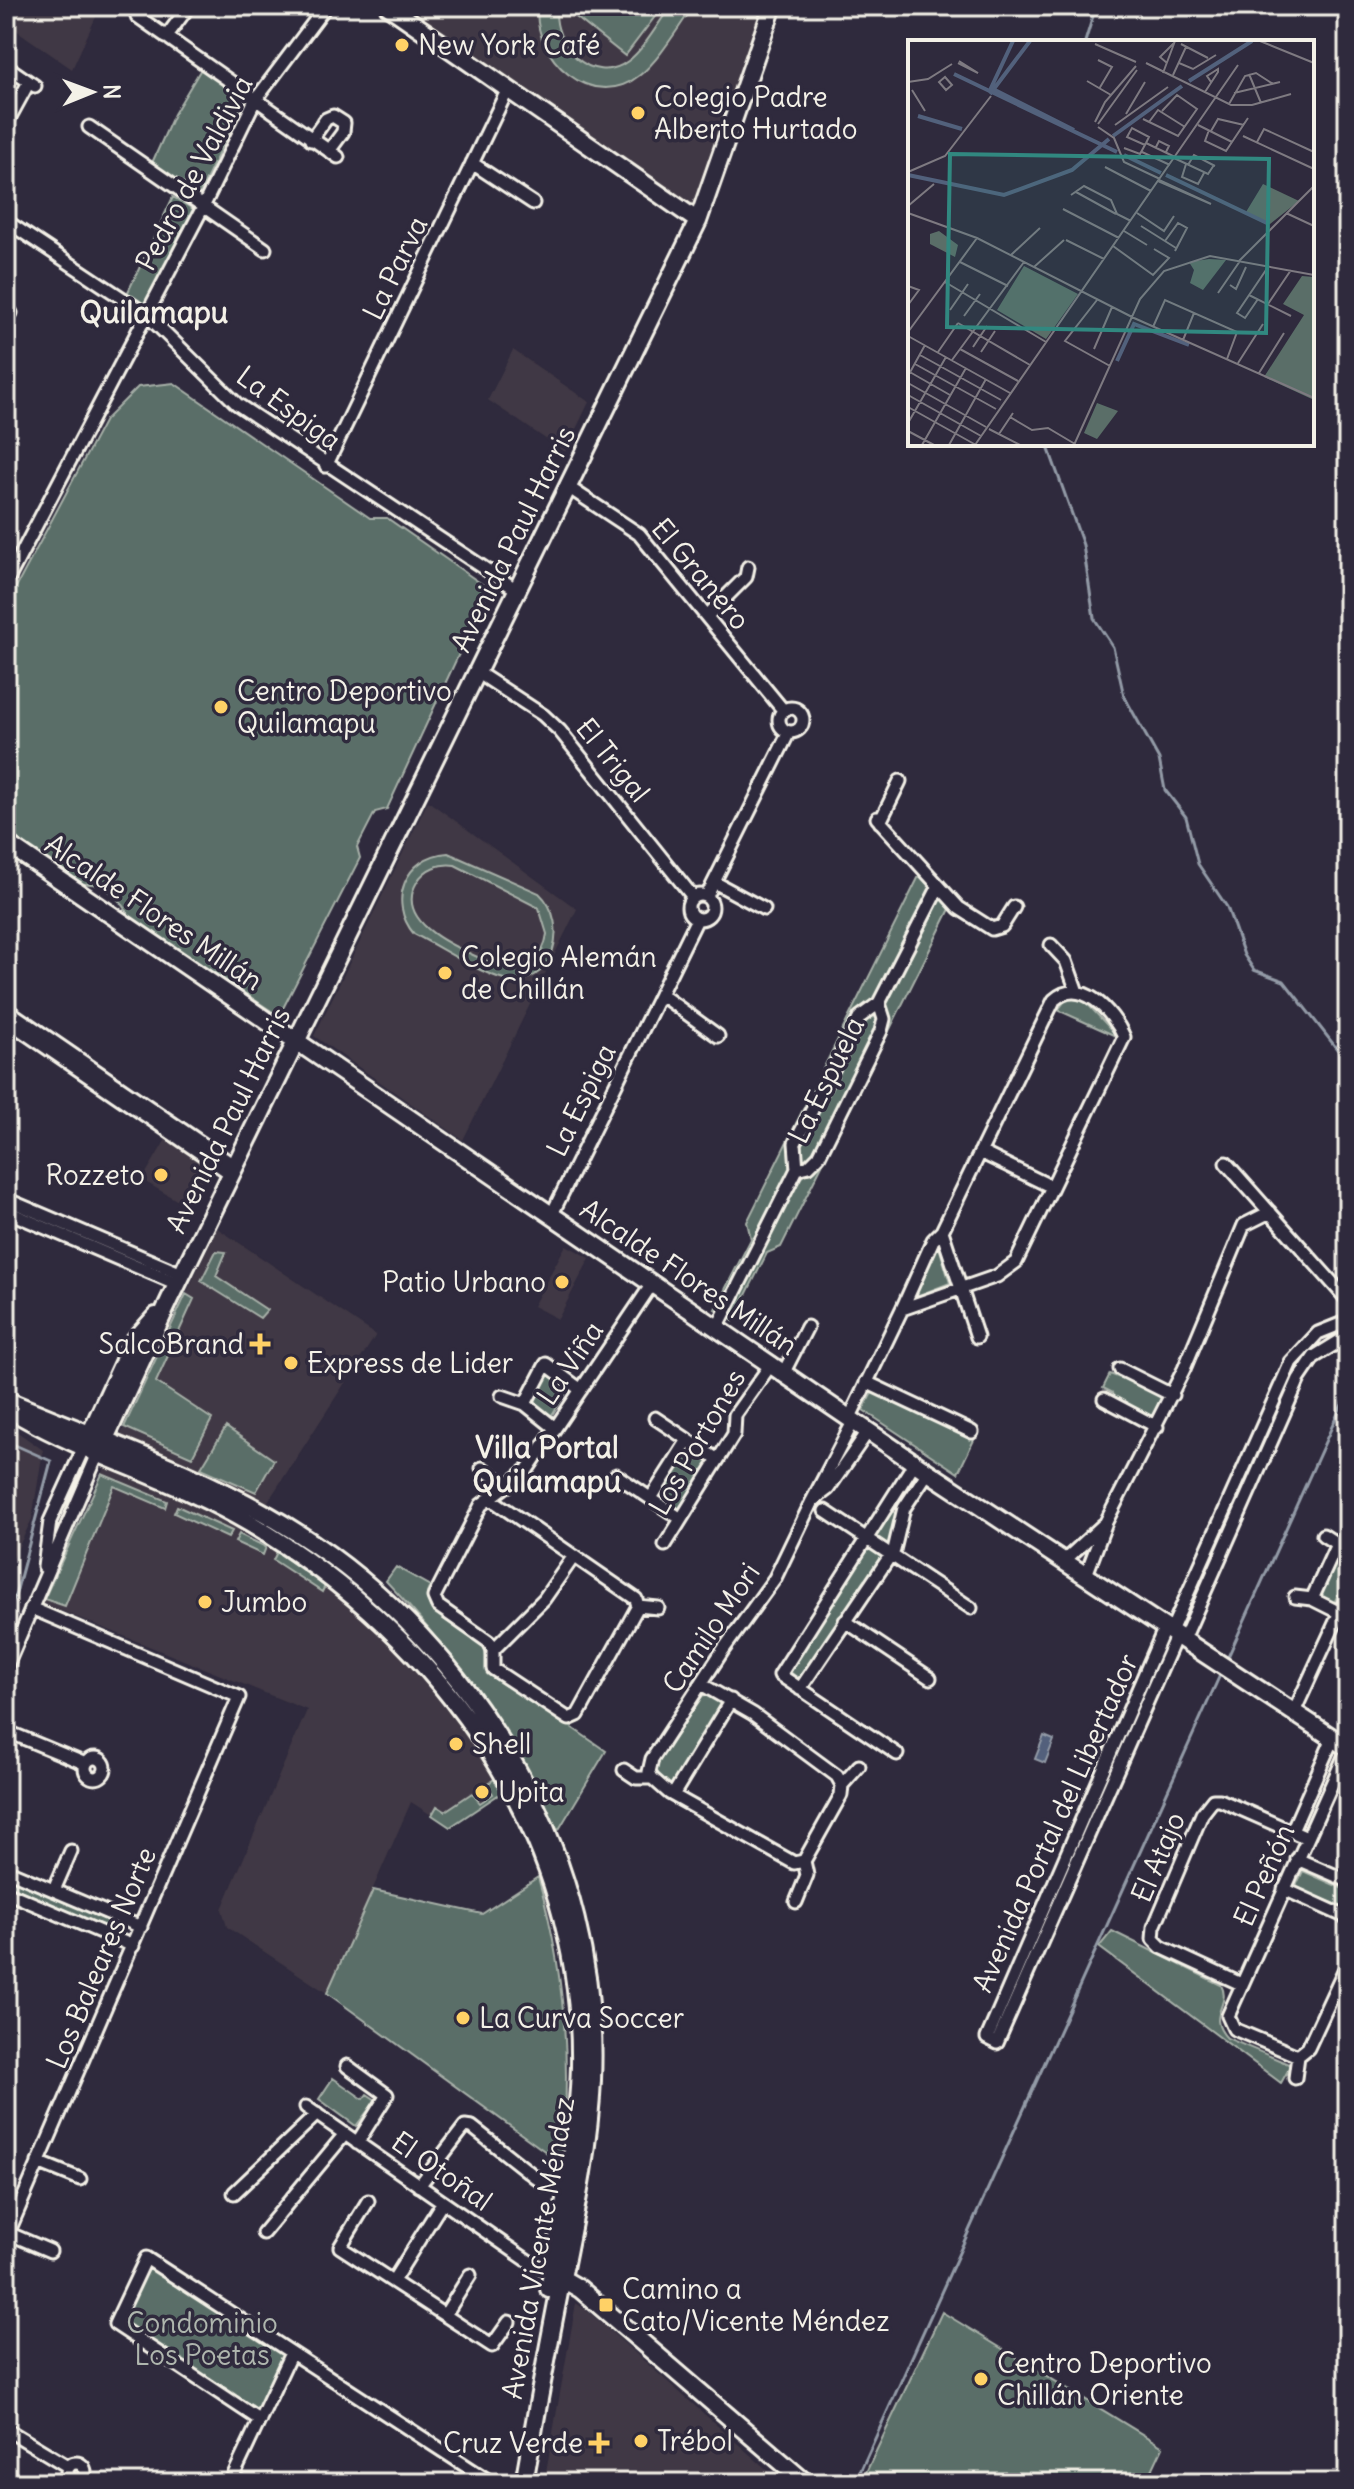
<svg xmlns="http://www.w3.org/2000/svg" width="1354" height="2489" font-family="Delius,sans-serif">
<style>
.built{fill:#403844}
.green{fill:#5a6e68;stroke:#a7b0a8;stroke-width:2;fill-rule:evenodd}
.water{fill:#52617c;stroke:#939ba7;stroke-width:2}
.lines{fill:none;stroke-linecap:round;stroke-linejoin:round}
.stream{stroke:#939ba7;stroke-width:3}
.street-casing{stroke:#f4f1e8;stroke-width:17}
.secondary-casing{stroke:#f4f1e8;stroke-width:22}
.street{stroke:#2f2a3d;stroke-width:11}
.secondary{stroke:#2f2a3d;stroke-width:16}
.poi-dot{fill:#ffd166;stroke:#2f2a3d;stroke-width:3}
.labels{text-anchor:middle;dominant-baseline:central;stroke-width:7;stroke-linejoin:round;paint-order:stroke}
.poi-label{font-size:28px;fill:#f4f1e8;stroke:#2f2a3d;text-anchor:start}
.street-label{font-size:28px;fill:#f4f1e8;stroke:#2f2a3d}
.park-label{font-size:28px;fill:#afb6ae;stroke:#2f2a3d}
.neighbourhood-label{font-size:30px;font-weight:bold;fill:#f4f1e8;stroke:#2f2a3d}
.inset-river{fill:none;stroke:#52617c;stroke-width:4}
.inset-road{fill:none;stroke:#7e7a81;stroke-width:2}
.view{fill:#318880;fill-opacity:0.15;stroke:#318880;stroke-width:4}
.inset-edge{fill:none;stroke:#f4f1e8;stroke-width:4}
</style>
<rect width="100%" height="100%" fill="#2f2a3d"/>
<filter id="ink" filterUnits="userSpaceOnUse"><feTurbulence type="fractalNoise" baseFrequency=".0125" numOctaves="2"/><feDisplacementMap in="SourceGraphic" scale="16" xChannelSelector="R" yChannelSelector="G"/><feConvolveMatrix kernelMatrix="1 2 1 2 8 2 1 2 1" color-interpolation-filters="sRGB"/></filter>
<g filter="url(#ink)">
<!-- built -->
<path class="built" d="M6,6h95l-29,63 -66,-46z
M397,6h366l-71,206z
M513,350l76,52 -24,50 -77,-52z
M428,801l149,108 -114,231 -149,-104z
M168,1136l43,29 -24,41 -45,-26z
M217,1228l159,107 -131,202 32,15 89,63 86,94 52,82 -54,36 -39,-25 -84,191 -100,-66 -5,-18 85,-199 -265,-107z
M566,1245l24,13 -32,61 -25,-13z
M6,1424l37,26 -11,69 -26,54z
M576,2303l14,10 192,170h-238z"/>
<!-- green -->
<path class="green" d="M538,6h19c-7,36 34,83 71,55 17,-13 30,-38 43,-55h23c-16,21 -33,52 -54,69 -48,39 -109,-18 -102,-69z
M562,6h101l-38,50z
M201,69l43,31 -45,95 -47,-32 22,-49z
M173,197l20,12 -49,99 -17,-14z
M174,383l196,135h17l102,71 -102,220 -12,3 -18,35 3,11 -81,158 -149,-99c-12,-20 -24,-36 -48,-33l-76,-52v-226l99,-186 33,-33z
M448,853l91,40c33,31 14,98 -35,86 -27,-7 -64,-32 -90,-45 -27,-32 -9,-78 34,-81zM455,865l84,43 8,26c-3,23 -20,36 -43,34 -31,-13 -114,-41 -87,-86 8,-14 23,-19 38,-17z
M921,872l12,14 -56,113 -19,13 -69,138v25l-69,137 -5,-3 36,-70 -4,-17z
M939,897l13,8 -171,342 -14,6 -34,68 -4,-3 71,-140 16,-11 73,-143 -3,-19z
M1068,997l15,2 35,38 -60,-27z
M873,1014l6,9 -67,136 -6,3 -7,-3v-8l68,-136z
M937,1240l13,43 -41,16z
M216,1251l10,1 -10,24 51,34 -7,8 -59,-37z
M186,1294l8,5 -38,83 56,37 -20,38 -68,-30z
M548,1370l22,16 -20,32 -20,-15z
M1110,1374l10,4 7,-1 36,18 -12,23 -36,-18 -2,-7 -10,-5z
M874,1389l101,49 -17,35 -95,-63z
M226,1427l48,33 -18,32 -55,-24z
M688,1447l23,15 -31,47 -23,-15z
M102,1474l65,27 -2,7 -51,-22 -49,120 -21,-7z
M177,1506l55,25 -4,7 -54,-25z
M890,1510l7,4 -3,25 -95,140 -10,-8z
M239,1534l27,13 -3,8 -28,-13z
M277,1552l48,34 -3,6 -49,-32z
M1338,1553l10,4v17l-14,29 -16,-7z
M396,1567l34,19 -3,7 3,14 54,37 4,26 118,81 -48,80c-45,-93 -101,-175 -172,-250z
M703,1695l16,3 4,5 -50,81h-9l-8,-7v-11z
M496,1778l8,13 -54,36 -18,-12 5,-9 8,5 27,-18 8,10 13,-9 -6,-10z
M1303,1871l45,20v18l-53,-21z
M6,1877l117,50 -2,7 -115,-50z
M538,1877c27,94 34,189 23,286l-234,-170 46,-103 109,24z
M1112,1931l109,54c11,20 -16,30 6,53l64,27 -10,18 -182,-136z
M333,2078l30,21 4,-5 9,6 -20,26 -37,-27z
M148,2266l135,89 -27,56 -134,-88z
M942,2312l221,135 -17,36h-285z"/>
<!-- water -->
<path class="water" d="M1044,1736l10,4 -9,23 -10,-4z"/>
<g class="lines">
<!-- stream -->
<path class="stream" d="M1085,42l11,-36
M1047,444l36,101 11,73 19,29 11,49 35,63 6,31 21,27 12,47 29,43 17,48 10,15 30,11 64,82
M6,1441l45,20 -35,132 -10,25
M1228,1657l120,-266
M855,2483l365,-808"/>
<defs>
<path id="street" d="M137,16l201,141
M166,37l23,-31
M6,66l29,20
M6,124l23,-42
M89,127l176,122
M311,140l15,-21 7,-3 11,7 -1,9 -14,19
M472,163l61,40
M6,221l140,93 91,90 280,186
M6,310l5,3
M326,466l181,-375
M568,487l71,47 144,176
M6,583l198,-378 50,-103 72,-96
M707,616l39,-39 2,-10
M477,672l66,43 17,16 133,166
M779 720a12 12 0 1 1 24 0a12 12 0 1 1-24 0Z
M877,818l82,90 33,21 10,-3 12,-19
M880,822l20,-41
M714,882l50,27
M688 907a12 12 0 1 1 24 0a12 12 0 1 1-24 0Z
M707,896l82,-164
M1051,945l15,16 10,28
M660,994l58,42
M6,1009l229,157
M6,1020l225,154
M980,1152l72,35
M1226,1163l119,134
M797,1169l12,-3 10,-10 62,-125 3,-12 -5,-16
M6,1199l176,75
M6,1211l171,73
M551,1216l146,-297
M942,1231l35,106
M717,1328l80,-159 -2,-26 65,-126 19,-14 60,-117
M1120,1369l52,26
M784,1372l23,-45
M866,1382l106,50
M502,1396l23,8
M1104,1399l53,28
M850,1417l52,-108 95,-33 19,-14 108,-225c-11,-26 -44,-61 -70,-37l-112,231 -9,9 -31,69
M655,1418l63,42
M854,1420l-42,81 16,-12 41,-59
M555,1428l-30,-24 21,-40 35,26
M482,1468l25,18
M616,1475l65,44
M651,1498l37,-58
M491,1499l145,100 2,7
M825,1511l146,97
M1323,1535l14,9
M665,1545l69,-111 1,-19 37,-52
M1064,1561l39,-36
M44,1567l6,-46 33,-72
M1086,1575l20,-53 78,-153 60,-144 26,-13
M1295,1597l17,2
M638,1606l-60,109 -9,4 -76,-50v-19l-4,-8 -51,-36 -4,-9 47,-92 46,-35 125,-186
M638,1606l20,2
M1340,1613l-28,-14 25,-55 11,5
M845,1621l85,57
M1165,1627l-178,411 10,5 180,-409
M1171,1631l120,-269 27,-29 30,-12
M1184,1639l115,-260 15,-22 34,-21
M493,1650l51,-51 30,-43
M6,1668l91,-212
M800,1689l94,-139 10,-42 24,-36
M1294,1712l54,-117
M6,1731l80,33
M897,1754l-117,-79 135,-213
M85 1768a10 10 0 1 1 20 0a10 10 0 1 1-20 0Z
M624,1770l12,8h16
M652,1778l17,15 125,70 10,-2 37,-66 1,-10 -5,-9 -84,-62 -52,-30
M652,1778l-3,-6 3,-13 71,-109 52,-72 37,-77
M842,1785l17,-19
M673,1795l58,-95
M1292,1831l41,-93
M1297,1859l51,22
M6,1870l135,57
M1284,1889l64,29
M54,1890l17,-39
M6,1892l127,54
M796,1902l11,-27 -3,-14
M1241,1984l-80,-37 -8,-8 1,-12 48,-113 11,-14h7l87,38
M1298,2056l-64,-27 -6,-13 120,-268
M347,2066l40,29 -30,48
M1295,2078l3,-22 10,-8 40,-86
M306,2107l228,158 18,6
M38,2162l42,17
M419,2186l46,-60 7,1 72,57
M234,2193l83,-79
M368,2201l-28,46 152,99 17,-24
M8,2233l42,18
M263,2233l82,-99
M6,2238l233,-541 -208,-89
M393,2281l49,-78
M445,2315l25,-40
M260,2420l-145,-96 31,-66 346,225
M6,2429l63,38
M67 2472a9 9 0 1 1 18 0a9 9 0 1 1-18 0Z
M230,2483l61,-130"/>
<path id="secondary" d="M388,6l310,215
M6,843l922,629 420,276
M6,1400c96,41 201,75 290,132 182,115 306,330 296,548 -3,67 -17,133 -30,198 -14,68 -26,137 -38,205
M21,1416c74,42 157,64 230,108 193,115 333,311 329,543 -2,74 -18,148 -31,222
M85,1445l47,-102 24,-27
M97,1456l73,-157 528,-1078 75,-215
M556,2275l24,14 226,194"/>
</defs>
<!-- street casing -->
<use href="#street" class="street-casing"/>
<!-- secondary casing -->
<use href="#secondary" class="secondary-casing"/>
<!-- street -->
<use href="#street" class="street"/>
<!-- secondary -->
<use href="#secondary" class="secondary"/>
</g>
</g>
<!-- markers -->
<g class="poi-dot">
<circle cx="402" cy="45" r="8"/>
<circle cx="638" cy="113" r="8"/>
<circle cx="221" cy="707" r="8"/>
<circle cx="445" cy="973" r="8"/>
<circle cx="161" cy="1175" r="8"/>
<circle cx="562" cy="1282" r="8"/>
<path d="M256 1332h8v8h8v8h-8v8h-8v-8h-8v-8h8z"/>
<circle cx="291" cy="1363" r="8"/>
<circle cx="205" cy="1602" r="8"/>
<circle cx="456" cy="1744" r="8"/>
<circle cx="482" cy="1792" r="8"/>
<circle cx="463" cy="2018" r="8"/>
<rect x="598" y="2297" width="16" height="16" rx="4"/>
<circle cx="981" cy="2379" r="8"/>
<circle cx="641" cy="2441" r="8"/>
<path d="M595 2431h8v8h8v8h-8v8h-8v-8h-8v-8h8z"/>
</g>
<g class="labels">
<!-- poi labels -->
<g class="poi-label">
<text x="418" y="45">New York Café</text>
<text x="654" y="97">Colegio Padre<tspan x="654" dy="32">Alberto Hurtado</tspan></text>
<text x="237" y="691">Centro Deportivo<tspan x="237" dy="32">Quilamapu</tspan></text>
<text x="461" y="957">Colegio Alemán<tspan x="461" dy="32">de Chillán</tspan></text>
<text x="145" y="1175" text-anchor="end">Rozzeto</text>
<text x="546" y="1282" text-anchor="end">Patio Urbano</text>
<text x="244" y="1344" text-anchor="end">SalcoBrand</text>
<text x="307" y="1363">Express de Lider</text>
<text x="221" y="1602">Jumbo</text>
<text x="472" y="1744">Shell</text>
<text x="498" y="1792">Upita</text>
<text x="479" y="2018">La Curva Soccer</text>
<text x="622" y="2289">Camino a<tspan x="622" dy="32">Cato/Vicente Méndez</tspan></text>
<text x="997" y="2363">Centro Deportivo<tspan x="997" dy="32">Chillán Oriente</tspan></text>
<text x="657" y="2441">Trébol</text>
<text x="583" y="2443" text-anchor="end">Cruz Verde</text>
</g>
<!-- street labels -->
<g class="street-label">
<text transform="translate(194 173) rotate(-62)">Pedro de Valdivia</text>
<text transform="translate(395 268) rotate(-64)">La Parva</text>
<text transform="translate(289 408) rotate(36)">La Espiga</text>
<text transform="translate(513 539) rotate(-64)">Avenida Paul Harris</text>
<text transform="translate(701 574) rotate(50)">El Granero</text>
<text transform="translate(613 760) rotate(51)">El Trigal</text>
<text transform="translate(154 912) rotate(34)">Alcalde Flores Millán</text>
<text transform="translate(826 1080) rotate(-64)">La Espuela</text>
<text transform="translate(581 1100) rotate(-64)">La Espiga</text>
<text transform="translate(228 1120) rotate(-64)">Avenida Paul Harris</text>
<text transform="translate(689 1277) rotate(34)">Alcalde Flores Millán</text>
<text transform="translate(570 1363) rotate(-56)">La Viña</text>
<text transform="translate(697 1442) rotate(-60)">Los Portones</text>
<text transform="translate(711 1628) rotate(-56)">Camilo Mori</text>
<text transform="translate(1055 1823) rotate(-66)">Avenida Portal del Libertador</text>
<text transform="translate(1158 1857) rotate(-67)">El Atajo</text>
<text transform="translate(1264 1875) rotate(-66)">El Peñón</text>
<text transform="translate(101 1958) rotate(-67)">Los Baleares Norte</text>
<text transform="translate(442 2171) rotate(35)">El Otoñal</text>
<text transform="translate(538 2248) rotate(-80)">Avenida Vicente Méndez</text>
</g>
<!-- park labels -->
<g class="park-label">
<text x="202" y="2323">Condominio<tspan x="202" dy="32">Los Poetas</tspan></text>
</g>
<!-- neighbourhood labels -->
<g class="neighbourhood-label">
<text x="154" y="312">Quilamapu</text>
<text x="547" y="1447">Villa Portal<tspan x="547" dy="34">Quilamapu</tspan></text>
</g>
</g>
<!-- overview -->
<g transform="translate(908 40)">
<rect width="406" height="406" fill="#2f2a3d"/>
<path d="M355,144l36,17 -29,23 -24,-12zM31,191l19,14 -3,12 -25,-13v-10zM301,219l17,1 -23,30 -13,-7 4,-13 -5,-8zM116,226l54,28 -32,45 -49,-29zM394,236l12,1v123l-50,-23 40,-62 -21,-11zM189,363l21,8 -21,28 -13,-6z" fill="#5a6e68"/>
<path class="inset-river" d="M105,1l-22,47 83,42M46,34l163,78M281,41l63,-40M82,54l40,-53M10,76l44,13M205,96l69,-50M216,115l37,18M0,135l96,20 68,-25 37,-31M258,135l103,49M209,321l17,-37 55,21"/>
<path class="inset-road" d="M352,1l54,22M187,4l41,18M273,4l27,14M190,20l14,7 -13,22M50,23l20,10 -19,-12M238,23l85,42h21l39,-11M259,23l-7,-6 14,-14M271,23l14,6 23,-14M255,33l12,-32M341,34l12,29M265,35l13,-28M37,37l7,8 -6,5 -7,-8zM179,41l24,14M0,42l20,-3 24,-15M4,50l13,21M297,52l13,-20v-3l-11,7 4,6M326,53l46,-11M321,64l16,-28 11,-3 17,11M218,74l19,-32M235,79l35,17 19,-27 -20,-14 -15,16M187,82l10,-20 31,-36M241,82l9,-12 27,17M190,84l39,-54M207,85l53,-38M290,85l34,17M190,87l16,11 10,24 36,17M301,90l-4,11 21,10 22,-33M303,91l7,-12 26,6M335,96l71,33M349,102l7,-13 50,23M238,103l29,14M248,107l3,-6 10,5 -3,6M216,108l16,6 6,-11 3,-6 -17,-9 -5,9 18,8M234,112l28,13M266,118l34,16 6,-9M278,124l-4,13 16,7 6,-11M280,125l6,-10 21,11M197,127l46,24M0,132l37,-16 46,-60M250,141l53,23 -52,-24M168,152l40,22M163,155l13,-9 27,14 6,14 14,7M0,166l26,-22M155,169l56,29M0,173l69,25 157,80M229,173l27,18 10,-15M378,173l28,13M233,186l35,22M216,191l23,14M158,200l38,19M257,201l13,-18 9,5 -12,23M205,206l40,29 16,-17 -15,-9M103,215l29,-27M331,221l75,-75M52,222l48,24M126,227l30,-27M37,242l101,60M322,245l6,4 10,-22M0,246l11,4 -11,15M310,253l22,-32M341,255l42,21M350,259l-13,19 -8,-5 31,-46M189,260l-32,41 45,25M360,264l23,-34M42,270l18,-26M56,276l16,-22M226,278l180,80M50,283l72,42M245,287l12,-27 72,32 -10,27M0,292l69,-94M0,296l102,57M275,300l11,-27M65,307l14,-21M52,309l58,32M186,309l18,-42M30,312l20,-29M73,312l14,-21M12,315l81,45M44,320l72,-98M330,323l25,-39M7,324l81,45M0,331l42,24M351,333l25,-40M0,336l17,-31M0,343l78,44M0,355l73,41M0,367l68,38M102,377l22,13 16,-2 27,16M0,383l38,-66M81,389l31,16M0,391l26,14M91,394l14,-21M14,405l44,-77M41,405l37,-66M67,405l263,-380M166,405l66,-146 24,-28 46,-15 104,19"/>
<path class="view" d="M42,114l319,5 -3,174 -319,-6z"/>
<rect width="406" height="406" class="inset-edge"/>
</g>
<!-- margin -->
<rect width="1354" height="2489" fill="none" stroke="#2f2a3d" stroke-width="32"/>
<rect x="16" y="16" width="1322" height="2457" fill="none" stroke="#f4f1e8" stroke-width="3" filter="url(#ink)"/>
<!-- north arrow -->
<g transform="translate(92 92) rotate(89)" stroke="#2f2a3d" stroke-width="6" paint-order="stroke">
<path d="M0-6L14 30L0 20L-14 30Z" fill="#f4f1e8"/>
<text y="-12" font-size="22" font-weight="bold" text-anchor="middle" fill="#f4f1e8">N</text>
</g>
</svg>
